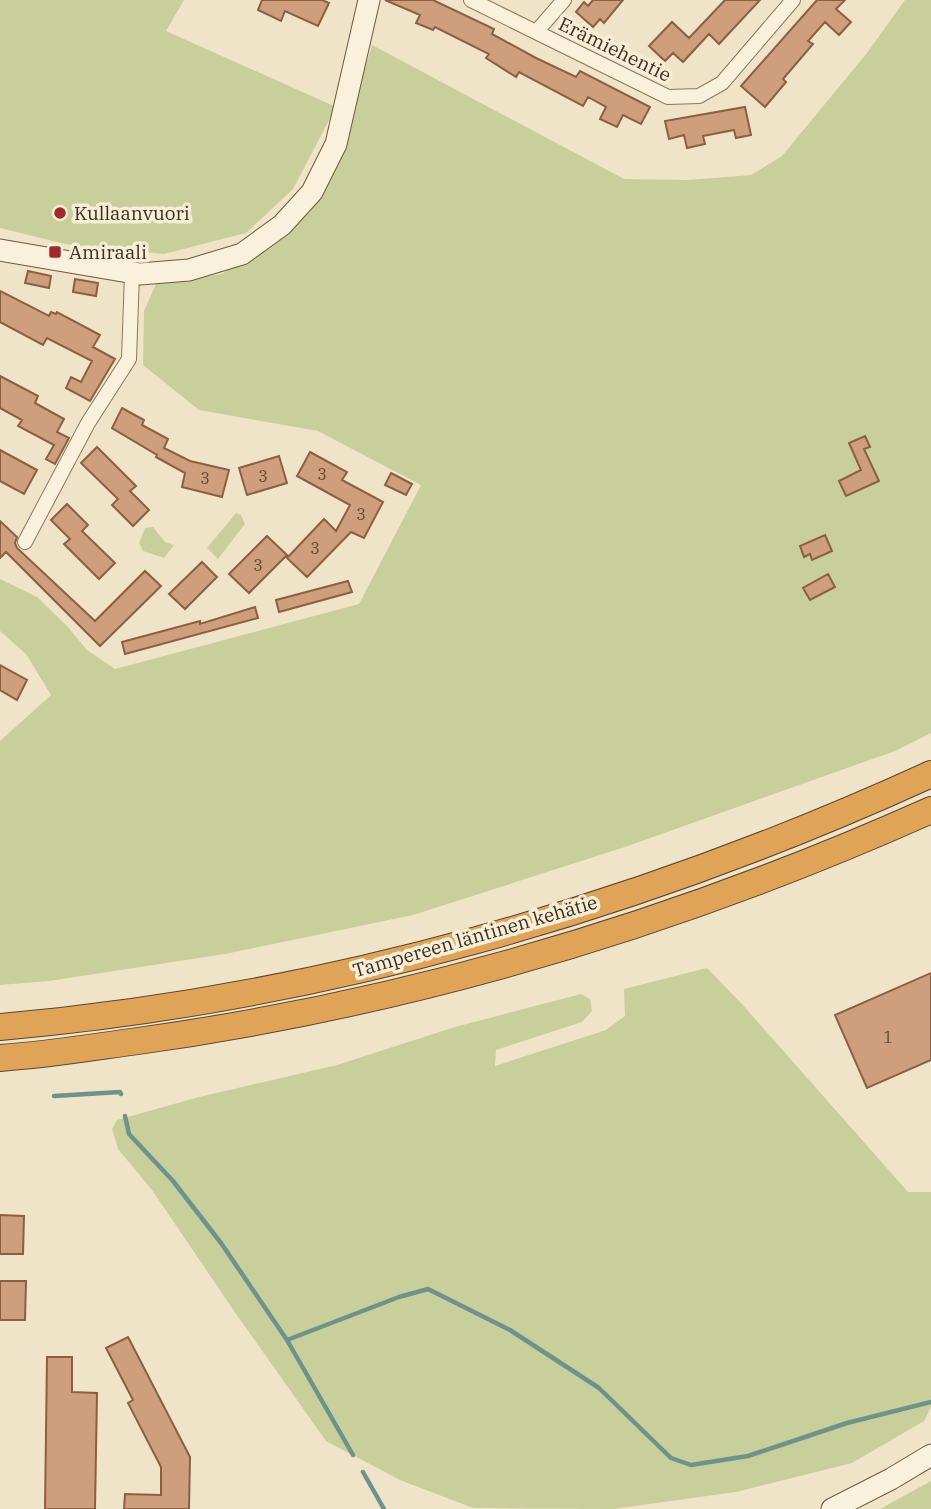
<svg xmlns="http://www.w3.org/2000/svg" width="931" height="1509" font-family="'IBM Plex Serif',serif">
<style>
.green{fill:#c9cf9b}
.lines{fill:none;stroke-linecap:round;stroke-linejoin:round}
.stream{stroke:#6f938a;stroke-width:4.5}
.building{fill:#cf9f7d;stroke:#8d5f41;stroke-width:2}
.street-casing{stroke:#8d765c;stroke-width:16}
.secondary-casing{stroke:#6f573f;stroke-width:23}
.highway-casing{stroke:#5b4430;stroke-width:28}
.street{stroke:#faf1dc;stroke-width:14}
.secondary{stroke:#faf1dc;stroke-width:21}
.highway{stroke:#e0a458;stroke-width:26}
.poi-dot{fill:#9e2a2b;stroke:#f7eed8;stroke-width:2.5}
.labels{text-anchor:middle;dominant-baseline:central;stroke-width:7;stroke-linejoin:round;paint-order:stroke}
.number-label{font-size:16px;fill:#624a37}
.street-label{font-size:19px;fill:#3d2e20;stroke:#f7eed8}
.poi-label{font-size:19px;fill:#3d2e20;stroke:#f7eed8;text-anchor:start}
</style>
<rect width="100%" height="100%" fill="#f0e4c8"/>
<!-- green -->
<path class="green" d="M0,0h184l-18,31 170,76 -43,82 -47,44 -82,21 -99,-10 -65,-16z
M905,0h26v733l-36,18 -270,96 -212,68 -188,39 -176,27 -49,4v-244l51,-46 -25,-41 -26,-23v-52l37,18 30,29 20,24 28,19 244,-65 62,-119 -103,-54 -119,-21 -56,-45 1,-54 12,-27 66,-10 67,-46 51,-80 32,-103 252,134 64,1 63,-5 31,-19 85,-103z
M236,513l5,2 4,9 -27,35 -11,-11z
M153,527l12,15 9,3 -10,13 -21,-7 -4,-8 6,-15z
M707,968l34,35 167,189h23v215l-7,14 -72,42 -116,29 -123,17 -140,-1 -73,-28 -74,-39 -92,-130 -82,-121 -34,-41 -6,-20 5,-9 82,-23 138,-32 118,-38 126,-33 9,5 2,12 -10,11 -86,28 -1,16 111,-36 19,-14 -1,-27z
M931,1481v28h-51z"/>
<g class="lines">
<!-- stream -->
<path class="stream" d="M54,1096l66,-4 1,2
M125,1116l4,18 44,47 48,62 66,97 66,115
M287,1340l112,-43 29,-8 82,41 89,58 72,70 20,7 57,-9 99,-33 84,-21
M363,1472l21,37"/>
</g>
<!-- building -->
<path class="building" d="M262,0h60l7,3 -11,23 -33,-15 -4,10 -23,-11z
M385,0h48l61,29 -2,5 44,24 40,19 4,-6 70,36 -9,17 -18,-9 -6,12 -17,-8 6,-12 -18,-10 -5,9 -64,-34 -3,5 -30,-19 3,-4 -54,-27 -2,3 -17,-7 4,-8z
M593,0h30l-19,23 -4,-4 -7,8 -17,-15 8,-10 4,4z
M725,0h35l-41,44 -10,-10 -26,28 -10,-9 -8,8 -16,-15 23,-24 17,16z
M817,0h28l-9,9 15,13 -12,13 -14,-13 -17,19 5,3 -30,35 3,3 -21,25 -24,-21z
M745,107l6,28 -15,3 -2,-8 -31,6 2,8 -18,4 -3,-13 -15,4 -4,-18z
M28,271l23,5 -2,12 -24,-5z
M75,279l23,4 -2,13 -23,-4z
M0,291l49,25 2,-4 5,2 1,-2 43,23 -7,12 22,12 -25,42 -24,-13 5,-11 10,5 11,-21 -45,-23 -4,7 -43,-23z
M0,376l38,20 -3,7 29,16 -7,13 12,6 -14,26 -9,-5 8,-14 -36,-19 4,-6 -22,-12z
M122,408l22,12 -2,5 26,14 -4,9 26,13 39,9 -7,27 -40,-10 3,-14 -29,-16 1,-2 -45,-27z
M865,436l5,11 -6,2 15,32 -33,15 -7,-15 22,-11 -12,-27z
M97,447l39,39 -6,5 19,19 -16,16 -21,-21 6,-6 -37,-36z
M0,450l37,20 -13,24 -24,-13z
M310,452l37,20 -5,8 41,22 -19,36 -13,-6 -44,45 -20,-19 37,-39 12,12 14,-26 -53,-29z
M279,456l8,27 -40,12 -8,-27z
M391,473l21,11 -6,11 -21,-10z
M67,504l21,21 -6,6 33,32 -16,16 -35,-35 6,-5 -19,-19z
M0,521l17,16 -2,6 2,5 78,73 50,-50 16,15 -61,60 -94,-94 -6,6z
M825,535l7,16 -20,9 -2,-6 -6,3 -4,-11z
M267,536l20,19 -38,38 -20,-19z
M202,562l15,15 -32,32 -16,-15z
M828,574l7,13 -25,13 -7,-12z
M348,581l4,11 -73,20 -3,-12z
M255,607l3,11 -133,36 -3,-12 78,-21v3z
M0,665l27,15 -10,20 -17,-10z
M931,973v87l-64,28 -32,-73z
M0,1215l24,1 -1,38h-23z
M0,1281h26l-1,39h-25z
M128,1337l62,120 -1,52h-65l1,-15 36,1v-28l-33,-64 5,-3 -27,-52z
M47,1357h25v35l25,1 -2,116h-50z"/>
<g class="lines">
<defs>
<path id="street" d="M471,0l197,97 31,-1 23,-13 71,-83
M537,31l27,-31
M25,542l63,-119 41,-64 3,-86"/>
<path id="secondary" d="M0,250l140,24 49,-4 53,-16 40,-29 30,-33 24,-48 33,-144
M832,1509l59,-30 40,-24"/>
<path id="highway" d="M0,1027c321,-28 638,-119 931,-253
M0,1058c44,-3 88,-10 131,-16 277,-38 545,-118 800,-232"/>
</defs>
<!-- street casing -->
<use href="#street" class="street-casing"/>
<!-- secondary casing -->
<use href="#secondary" class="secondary-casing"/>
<!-- highway casing -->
<use href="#highway" class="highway-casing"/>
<!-- street -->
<use href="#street" class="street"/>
<!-- secondary -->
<use href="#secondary" class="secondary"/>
<!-- highway -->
<use href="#highway" class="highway"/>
</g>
<!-- markers -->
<g class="poi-dot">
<circle cx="60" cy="213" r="7"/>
<rect x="48" y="245" width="14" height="14" rx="3.5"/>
</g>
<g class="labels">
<!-- number labels -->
<g class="number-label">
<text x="322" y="474">3</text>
<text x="263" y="476">3</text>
<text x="205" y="478">3</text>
<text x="361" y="514">3</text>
<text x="315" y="548">3</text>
<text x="258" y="565">3</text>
<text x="888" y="1037">1</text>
</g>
<!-- street labels -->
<g class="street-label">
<text transform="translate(615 49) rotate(26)">Erämiehentie</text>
<text transform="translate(475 936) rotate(-16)">Tampereen läntinen kehätie</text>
</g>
<!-- poi labels -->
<g class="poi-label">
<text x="74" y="213">Kullaanvuori</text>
<text x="69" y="252">Amiraali</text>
</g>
</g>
</svg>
